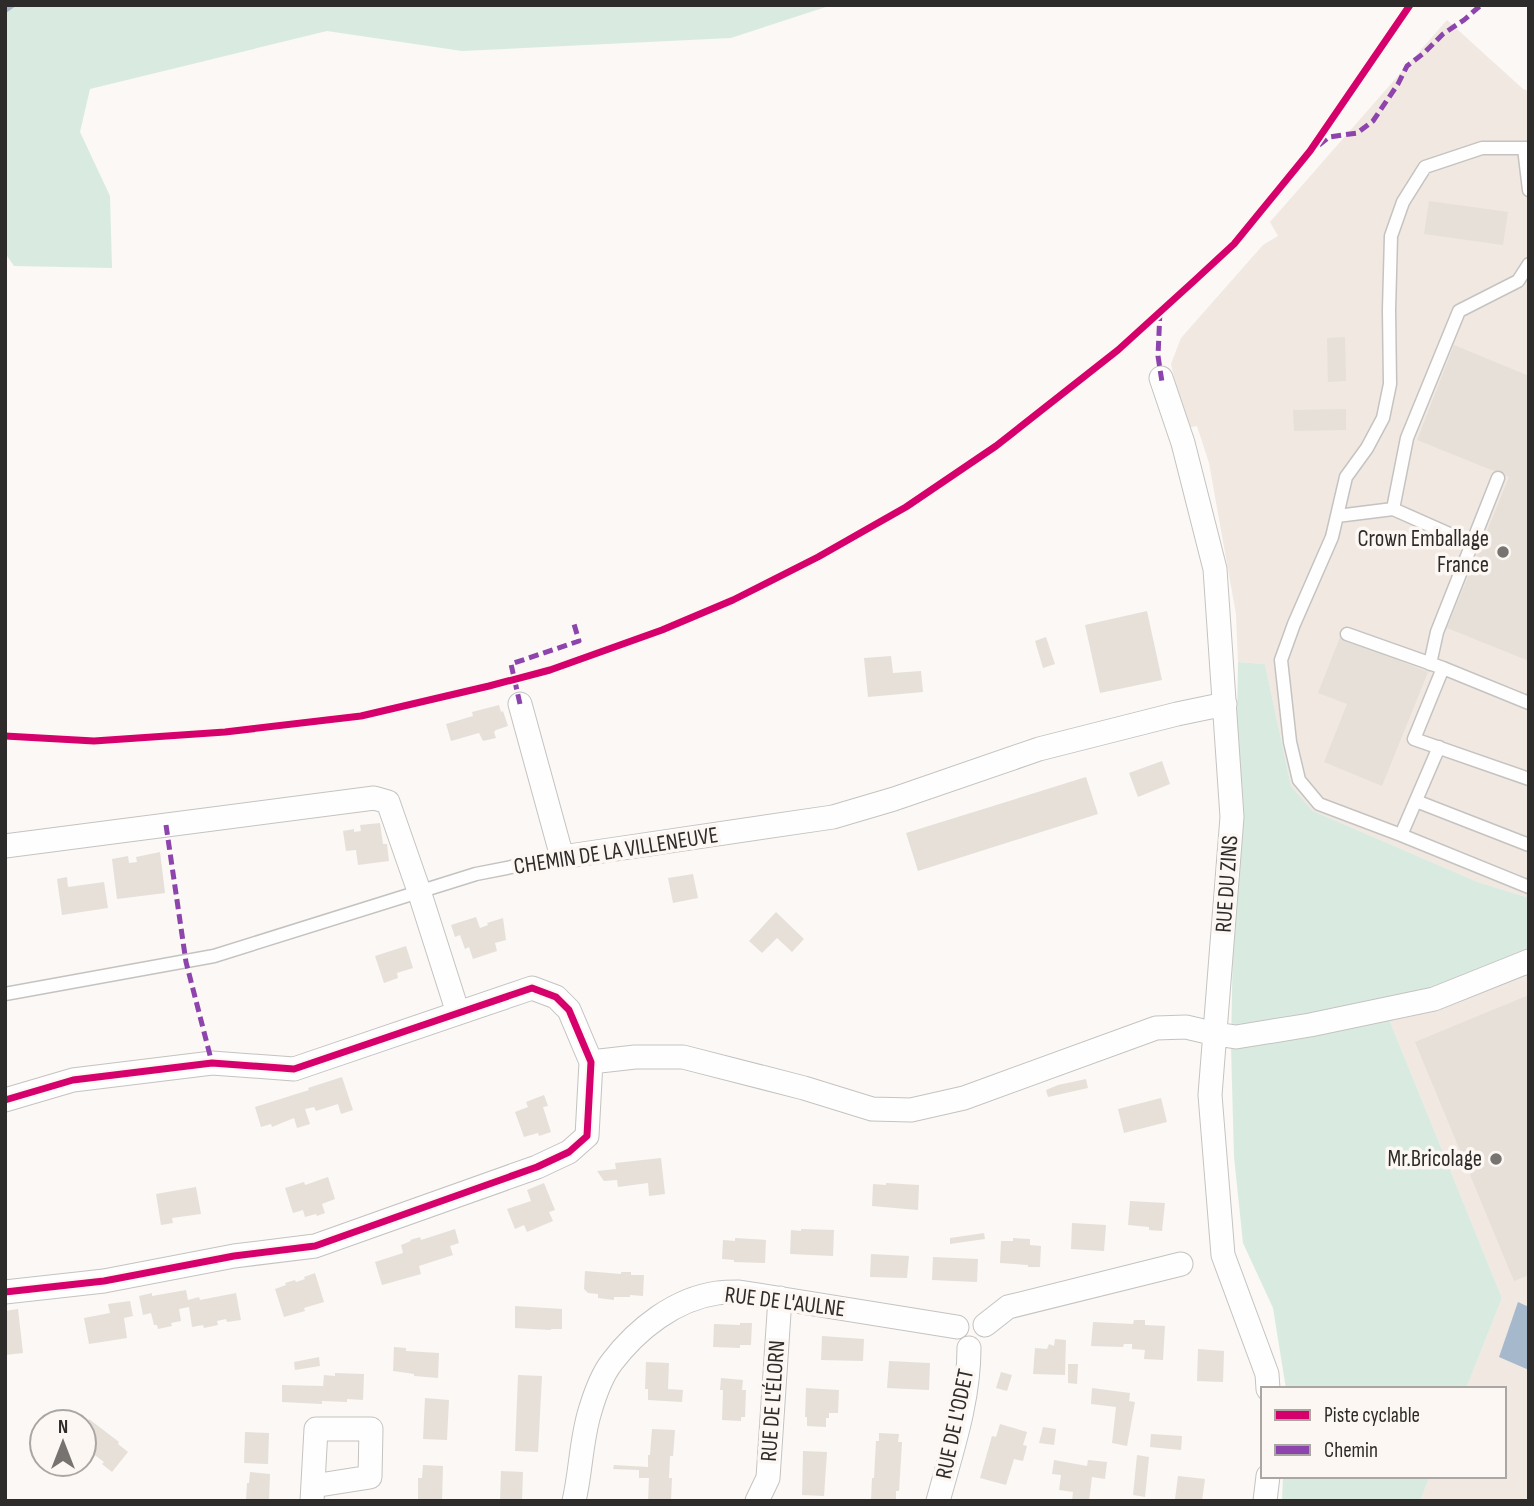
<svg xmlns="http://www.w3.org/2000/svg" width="1534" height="1506" font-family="'Sofia Sans Condensed',sans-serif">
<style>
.built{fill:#f0e8e1}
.green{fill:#d9ebe0}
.water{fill:#a5b8cc}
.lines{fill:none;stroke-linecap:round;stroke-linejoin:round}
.stream{stroke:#a5b8cc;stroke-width:6}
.building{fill:#e6e0d9}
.service-casing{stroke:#c5c3c1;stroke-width:15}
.minor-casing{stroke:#c5c3c1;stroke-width:25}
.service{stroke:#fefefe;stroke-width:12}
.minor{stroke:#fefefe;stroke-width:23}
.quiet{stroke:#8e44ad;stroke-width:5;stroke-dasharray:10 5;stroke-linecap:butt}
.cycleway-casing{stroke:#fdf7f3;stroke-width:11}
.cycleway{stroke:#d6006c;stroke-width:7}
.poi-dot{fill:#767371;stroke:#fdf7f3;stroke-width:2.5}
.labels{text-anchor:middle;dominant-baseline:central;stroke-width:7;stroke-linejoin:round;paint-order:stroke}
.poi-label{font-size:23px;fill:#2e2c2a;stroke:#fdf7f3;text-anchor:end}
.street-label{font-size:23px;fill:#2e2c2a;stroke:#fdf7f3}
</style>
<rect width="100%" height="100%" fill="#fbf8f5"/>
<!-- built -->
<path class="built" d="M1447,20l76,69 6,2v807l-51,-16 -165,-71 -22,-25 -26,-122 -27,-2 -2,-48 -27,-151 -12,-37 -11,2 -15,-64 10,-26 82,-93 15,-9 -8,-14z
M1529,975v526h-109l10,-25h74v-87h-38l36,-91 -113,-279 47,-11z"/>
<!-- green -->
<path class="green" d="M5,5h827l-101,33 -269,13 -135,-20 -237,58 -10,43 30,64 2,72 -98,-2 -9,-13z
M1238,662l27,2 26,122 22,25 165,71 51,16v77l-93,33 -47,11 113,279 -36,91h-180l-13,-81 -30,-65 -9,-86 -3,-110z
M1283,1476h147l-10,25h-138z"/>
<!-- water -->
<path class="water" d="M1518,1302l11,5v63l-30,-13z"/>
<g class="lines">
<!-- stream -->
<path class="stream" d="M5,10l7,-5"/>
</g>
<!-- building -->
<path class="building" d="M1429,201l79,11 -5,33 -79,-11z
M1345,337l1,44 -18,1 -1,-44z
M1454,345l75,31v285l-82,-33 62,-151 -92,-37z
M1346,409v21l-52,1 -1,-21z
M1147,611l15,69 -62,13 -15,-68z
M1046,637l9,27 -12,4 -8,-27z
M1340,637l88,35 -46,114 -58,-24 23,-58 -29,-11z
M891,656l2,17 28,-2 2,21 -55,5 -4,-39z
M499,705l2,7 2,-1 5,15 -12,4 -2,2 2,6 -13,3 -4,-8 -28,8 -5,-17 27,-8 -1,-4z
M1162,761l8,23 -32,13 -9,-24z
M1086,777l12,37 -180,57 -12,-38z
M380,823l3,21h4l2,17 -31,4 -2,-15 -10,1 -3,-20 11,-2v3l7,-1 -1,-6z
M160,852l5,41 -48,6 -5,-40 16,-3 1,7 8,-1 -1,-5z
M693,874l5,24 -25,5 -5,-25z
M67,877l1,10 36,-5 4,26 -46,7 -5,-36z
M776,912l28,27 -12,13 -15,-14 -15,15 -13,-12z
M476,917l4,11 8,-3 -1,-2 16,-5 3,22 -11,3 2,8 -24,8 -4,-12 -4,2 -5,-14 -5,2 -4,-12z
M406,946l7,22 -16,5 1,5 -14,5 -9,-27z
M1529,995v280l-15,6 -99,-239z
M342,1077l11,33 -12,4 -3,-10 -22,7 -2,-4 -9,2 5,15 -13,4 -3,-10 -22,9 -1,-3 -10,3 -6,-20 54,-17 -1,-2z
M1086,1079l2,9 -40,9 -2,-7 12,-5z
M544,1095l4,11 -5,1 8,25 -12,4 -1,-3 -14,4 -9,-25 13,-5 -2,-5z
M1161,1098l6,24 -43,11 -6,-24z
M661,1158l4,36 -16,2 -1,-13 -30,4 -1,-7 -13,1 -7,-10 19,-2 -1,-6z
M328,1177l7,22 -13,5 3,9 -8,3 -1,-2 -11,3 -2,-7 -10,3 -8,-25 19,-6 1,3z
M544,1183l11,27 -6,2 4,9 -26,11 -3,-7 -9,4 -8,-20 24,-8 -4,-11z
M886,1183l33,2 -1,25 -46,-4 1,-22 13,1z
M196,1187l5,27 -29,4 1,5 -12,2 -5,-31z
M1130,1201l35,2 -3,28 -13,-1v-3l-21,-2z
M1072,1223l34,2 -2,26 -33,-2z
M455,1229l4,14 -9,3 3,9 -34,11 2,8 -39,11 -7,-23 28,-9 -2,-8 10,-4 -1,-1 10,-3 1,3z
M801,1229l33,1 -1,26 -43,-2 1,-24 10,1z
M984,1233l1,6 -35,5v-6z
M735,1238l31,2 -1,23 -31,-1v-2l-12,-1 1,-19 12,1z
M1013,1238l17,1v6l11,1 -1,21h-12v-2l-28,-2 1,-22h12z
M871,1254l38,2 -2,22 -37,-1z
M933,1257l45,2 -1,23 -45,-2z
M585,1271l36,3v-2h10v3h13l-1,21 -13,-1v2h-16v3l-16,-2v-4l-10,-1 -4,-4z
M315,1273l9,29 -20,6 1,3 -21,6 -9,-28 11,-4 -1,-2 10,-3 1,2 9,-3 -1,-2z
M186,1290l2,10 11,-3 1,3 36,-7 5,27 -14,2 -1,-3 -9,2 1,4 -14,3 -1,-3 -11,2 -3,-20 -10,2 2,12 -10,2 1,3 -14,3 -1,-4h-3l-3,-12 -8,2 -4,-19 13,-3v3z
M130,1301l3,15 -9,2 3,20 -38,6 -5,-26 26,-5 -2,-9z
M515,1306l47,3v20h-11v1l-36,-2z
M18,1309l5,44 -18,2v-44z
M1134,1320h11v5l20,1 -2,34 -19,-1 1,-9 -13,-1v-5h-8l-1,3 -32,-1 2,-24 40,2z
M740,1323h12l-1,22h-11v3l-27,-1 1,-23 26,1z
M822,1336l42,3 -1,22 -42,-1z
M1055,1339l11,1 -1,35 -32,-1 2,-26 12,1 2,-5 5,2z
M394,1347l12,1v3l33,2 -1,25 -24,-2v-2l-21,-3z
M1198,1349l26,2 -1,31 -26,-1z
M319,1357l1,9 -25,4 -1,-8z
M889,1361l41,2 -1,27 -42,-2z
M646,1362l23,1 -1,26 15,1 -1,12 -34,-2v-11h-3z
M1068,1364h10l-1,20 -9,-1z
M1001,1372l11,3 -5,16 -11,-3z
M335,1373l29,1 -1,26 -16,-1v3l-25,-1v3l-40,-2v-17l41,1 1,-11 11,1z
M518,1375l24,1 -4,76 -23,-1z
M721,1378l22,2 -1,10h4l-1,27h-4v4l-19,-1 1,-30h-3z
M806,1388l33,2 -1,23h-9v5h-3v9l-19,-1v-9h-2z
M1092,1388l38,5 -1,8 6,1 -8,44 -15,-3 4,-36 -25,-3z
M425,1398l24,2 -2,40 -24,-1z
M89,1419l30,23 -1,2 10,8 -16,20 -10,-8 2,-2 -20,-15v-21z
M1000,1424l27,8 -4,13 4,1 -4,15 -9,-2 -8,26 -26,-7 12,-42 4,1z
M1043,1427l13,2 -2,16 -15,-2z
M652,1429l23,1 -2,26h-3l-1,22h3l-1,23h-23l1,-23h-10v-8l-26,-1 1,-4 34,2v-12h2z
M245,1432l24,1 -1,31 -24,-1z
M879,1433l20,1 -1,8h4l-3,49h-3v10h-25l1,-23h2l2,-37h3z
M1151,1434l31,2 -1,14 -31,-3z
M803,1451l24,1 -3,44 -22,-1z
M1137,1455l12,2 -4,40 -12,-2z
M1054,1460l33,6 1,-6 19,2 -2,17 -13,-2 -3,24h-17l1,-9 -14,-2 2,-15 -9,-1z
M423,1465l20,1 -1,35h-24v-23h4z
M501,1471l22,1 -1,29h-22z
M250,1472l20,2 -1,27h-23l1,-18h2z
M1178,1476l27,3 -3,22 -27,-2z"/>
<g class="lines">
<defs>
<path id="service" d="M1524,148l5,42
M1393,509l79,35
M1337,516l56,-7 14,-71 52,-127 59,-30 11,-17
M1347,634l96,34 86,35
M1430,664l7,-32 61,-154
M1443,668l-29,71 115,40
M1439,747l-38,88 128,52
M1416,801l113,44
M1401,835l-82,-31 -20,-24 -9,-38 -9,-82 13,-36 38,-87 14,-60 21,-29 16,-30 7,-34 -1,-74 2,-74 12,-34 22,-35 57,-19h47
M5,994l209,-38 262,-82 86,-17"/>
<path id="minor" d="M1161,378l22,65 32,126 17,248 -22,278 13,160 44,119 1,15
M520,704l42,153 271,-40 61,-18 145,-50 138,-35 48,-10
M5,846l369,-48 14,4 31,89 39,122
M591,1062l44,-5h48l121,31 68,21 39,1 53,-12 192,-70 30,-1 30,7 20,3 74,-12 124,-26 95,-38
M5,1100l68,-20 139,-17 82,6 238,-81 24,9 13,13 22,52 -4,74 -18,16 -32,15 -222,79 -81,10 -130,25 -99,11
M985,1325l23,-18 173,-43
M312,1501l4,-72h55l-1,48 -57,9
M574,1501c7,-30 7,-61 16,-90 5,-17 11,-35 22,-49 25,-33 63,-63 105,-69 7,-1 14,-1 22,-1l218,35
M757,1501l11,-23 12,-180
M938,1501c14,-51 31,-100 31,-153
M1265,1501l3,-25"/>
</defs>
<!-- service casing -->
<use href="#service" class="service-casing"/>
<!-- minor casing -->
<use href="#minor" class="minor-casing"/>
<!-- service -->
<use href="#service" class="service"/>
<!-- minor -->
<use href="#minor" class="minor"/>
<!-- quiet -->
<path class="quiet" d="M1319,145l10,-8 28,-4 16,-12 25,-37 9,-18 17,-13 19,-19 21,-14 17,-15
M1160,311l-2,45 4,26
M520,704l-9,-40 68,-23 -5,-17
M166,825l20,137 26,101"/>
<defs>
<path id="cycleway" d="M5,736l89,5 131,-9 136,-16 128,-30 61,-16 112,-40 71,-30 85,-43 88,-50 90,-61 122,-96 76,-69 40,-37 76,-93 100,-146
M5,1100l68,-20 139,-17 82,6 238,-81 24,9 13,13 22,52 -4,74 -18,16 -32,15 -222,79 -81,10 -130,25 -99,11"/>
</defs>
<!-- cycleway casing -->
<use href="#cycleway" class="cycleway-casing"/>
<!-- cycleway -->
<use href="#cycleway" class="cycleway"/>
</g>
<!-- markers -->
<g class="poi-dot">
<circle cx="1503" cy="552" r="7"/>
<circle cx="1496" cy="1159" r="7"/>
</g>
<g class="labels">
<!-- poi labels -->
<g class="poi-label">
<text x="1489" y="539">Crown Emballage<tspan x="1489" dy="26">France</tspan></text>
<text x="1482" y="1159">Mr.Bricolage</text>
</g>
<!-- street labels -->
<g class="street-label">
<text transform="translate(616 851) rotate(-9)">CHEMIN DE LA VILLENEUVE</text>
<text transform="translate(1227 884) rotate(-86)">RUE DU ZINS</text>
<text transform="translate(785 1302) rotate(7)">RUE DE L'AULNE</text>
<text transform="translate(773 1401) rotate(-86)">RUE DE L'ÉLORN</text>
<text transform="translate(955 1424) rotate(-78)">RUE DE L'ODET</text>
</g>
</g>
<!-- border -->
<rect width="1534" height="1506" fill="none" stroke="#2e2c2a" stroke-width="14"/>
<!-- legend -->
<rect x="1261" y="1387" width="245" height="91" fill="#fdf7f3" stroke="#aaa6a3" stroke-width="2"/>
<rect x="1275" y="1410" width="35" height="10" fill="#d6006c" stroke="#aaa6a3" stroke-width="2"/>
<text x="1324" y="1422" font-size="21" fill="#2e2c2a">Piste cyclable</text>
<rect x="1275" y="1445" width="35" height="10" fill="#8e44ad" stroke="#aaa6a3" stroke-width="2"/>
<text x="1324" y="1457" font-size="21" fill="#2e2c2a">Chemin</text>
<!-- north arrow -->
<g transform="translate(63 1443)"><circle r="33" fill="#fdf7f3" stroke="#aaa6a3" stroke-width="2"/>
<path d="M0-5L12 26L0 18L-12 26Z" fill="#767371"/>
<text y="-10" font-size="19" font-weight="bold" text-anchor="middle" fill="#2e2c2a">N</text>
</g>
</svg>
